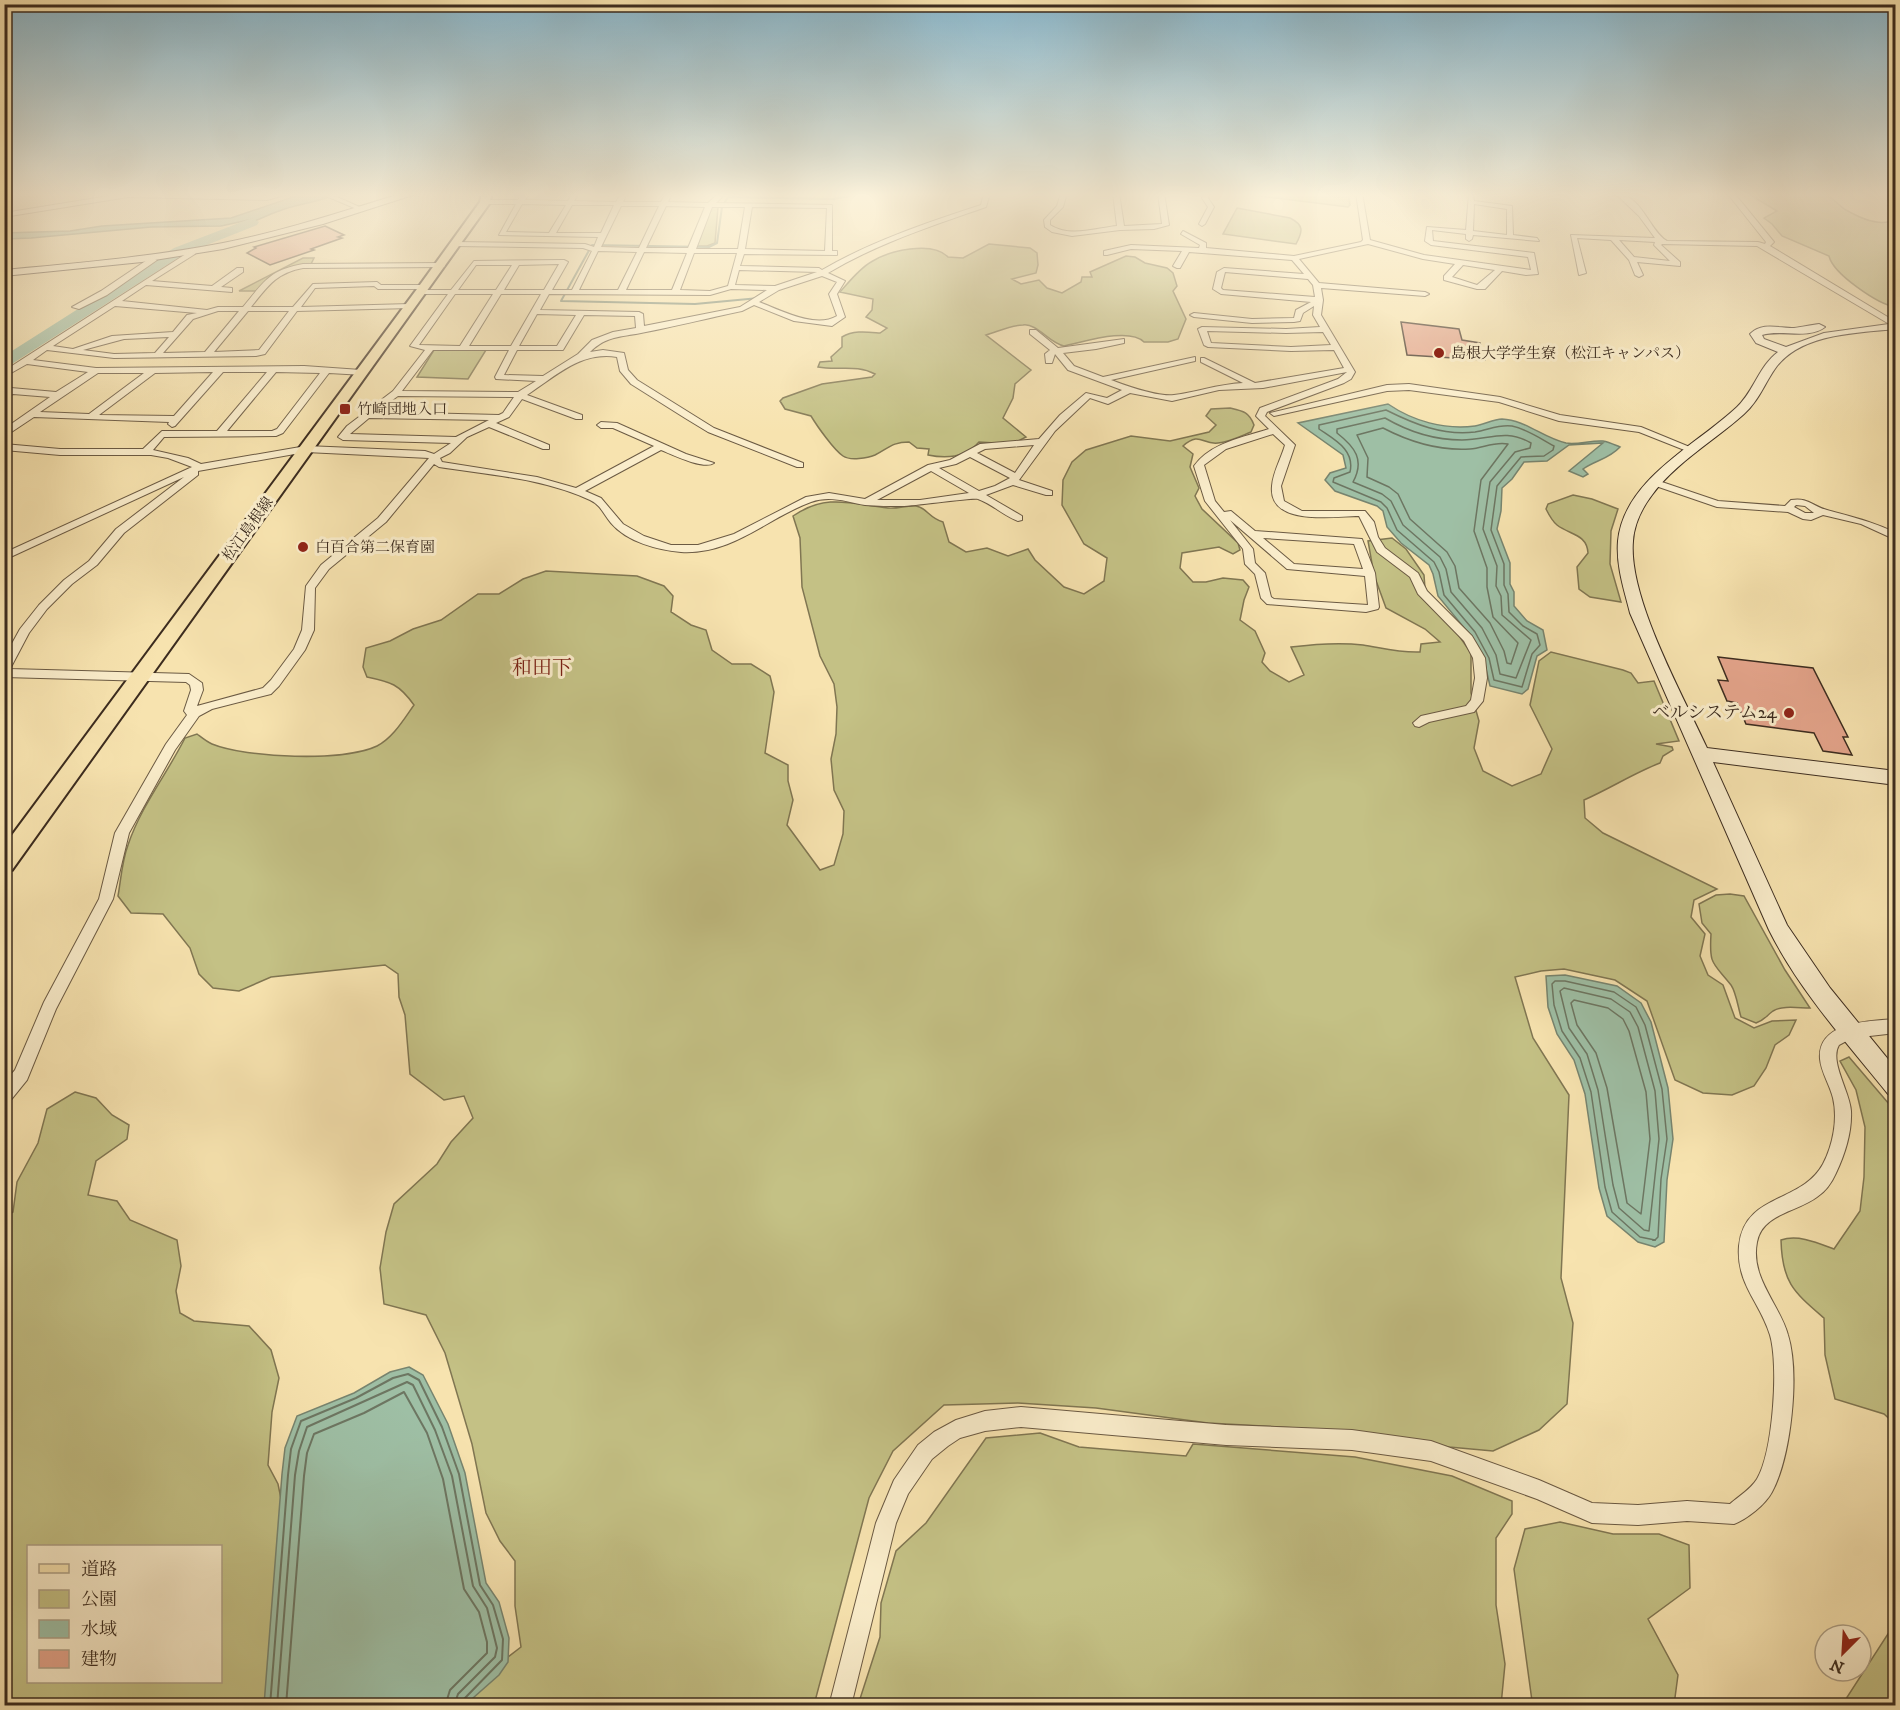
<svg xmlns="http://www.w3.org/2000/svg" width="1900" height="1710" font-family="'IM FELL DW Pica','Noto Serif JP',serif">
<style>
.green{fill:#c4c185;stroke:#807652;stroke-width:1.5;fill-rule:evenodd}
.water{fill:#9ebfa5;stroke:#77846f;stroke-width:1.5}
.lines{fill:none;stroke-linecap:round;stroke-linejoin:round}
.shore-far1{stroke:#6d7662;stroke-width:1.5}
.shore{stroke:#6d7662;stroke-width:2}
.stream{stroke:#77846f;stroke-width:2}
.river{fill:#9ebfa5;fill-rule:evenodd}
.building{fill:#e4a48b;stroke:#3c2c1f;stroke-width:1.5}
.street-casing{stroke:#6b5a43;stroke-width:2}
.secondary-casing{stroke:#3c2c1f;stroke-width:2}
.primary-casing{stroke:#3c2c1f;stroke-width:4}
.street{fill:#faedcb;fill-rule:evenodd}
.secondary{fill:#faedcb;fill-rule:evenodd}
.primary{fill:#f7e3af;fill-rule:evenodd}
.poi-dot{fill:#8f2418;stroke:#faedcb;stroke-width:2}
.labels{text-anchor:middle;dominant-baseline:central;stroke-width:6;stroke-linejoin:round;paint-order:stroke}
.far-poi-label{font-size:15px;fill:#3c2c1f;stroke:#faedcb;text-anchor:start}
.far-street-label{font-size:15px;fill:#3c2c1f;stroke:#faedcb}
.poi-label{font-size:18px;fill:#3c2c1f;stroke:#faedcb;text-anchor:end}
.neighbourhood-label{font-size:20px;fill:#7a1f14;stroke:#faedcb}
</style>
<rect width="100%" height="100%" fill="#f7e3af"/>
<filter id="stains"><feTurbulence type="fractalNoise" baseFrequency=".00333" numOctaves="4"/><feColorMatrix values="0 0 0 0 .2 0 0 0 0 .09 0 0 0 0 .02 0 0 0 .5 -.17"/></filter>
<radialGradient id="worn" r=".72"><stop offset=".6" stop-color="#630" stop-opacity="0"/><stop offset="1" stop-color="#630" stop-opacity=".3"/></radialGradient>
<!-- green -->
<path class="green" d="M1236,193h112l2,12 -2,2z
M1753,193c15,0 59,-3 71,1 9,3 15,12 22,16 14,8 35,18 49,9v88c-17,-3 -62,-33 -66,-51l-47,-20 -10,-12 -8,-6 13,-7 -20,-12z
M714,207h4l-3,36 -8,3h-11l14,-38z
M1237,208l53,10c14,7 13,13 6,26l-73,-10z
M989,244l41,4 7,5 1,12 -2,8 -24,6 9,5 18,-4 8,8 15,5 19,-11 1,-5h10l-2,-5 36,-16 9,1 10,6 22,5 6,5 4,13 -4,5 13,28 -8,20 -10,3h-24c-15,-15 -60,0 -80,4 -15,-3 -27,-23 -41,-21 -12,0 -26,7 -37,10l45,35 -16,14 -2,14 -10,20 23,19 -14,7 -33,-2c-13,15 -32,17 -51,13l1,-6 -12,-1 -8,-6c-17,0 -20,6 -34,13 -7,3 -25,6 -32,1 -9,-6 -26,-30 -32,-40l-26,-7 -5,-8 3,-3 39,-14 50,-7 3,-3c-19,-10 -37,-3 -57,-7l2,-5 12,-1 -1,-4 11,-10v-10c12,-7 25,-5 38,-4l7,-5 -21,-11 6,-7 1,-11 -33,-7c9,-10 19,-23 31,-30 17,-11 61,-22 77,-5l15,1z
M303,258h11l-3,6c-27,2 -38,7 -54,27h-18z
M434,350h52l-18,29 -51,-2z
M1230,408c13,3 19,4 24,17l-3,7c-10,4 -22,10 -33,11 -16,2 -18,-12 -35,3l10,8 -3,13 9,21 -4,8 7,13 36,34 2,7 -7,4 -14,-7 -37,6 -2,15 13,14h13l17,-4 20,2 6,7 -5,13 -4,20 15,11 10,22 -3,9 8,9 19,11 15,-7 -13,-28c24,-3 48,-5 72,-2 19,3 37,8 57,7l1,-8 19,-2 -15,-13 -39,-21 -12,-33 -6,-34 24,-3 14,11 18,26 2,27 29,28 16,23v40l8,28 -5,27 9,23 29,15 29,-12 11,-25 -22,-44 9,-44 12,-9 72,18 8,3 7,10 16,-2 25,60 -23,3 16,3 1,3 -10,6 -3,7c-26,10 -49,25 -76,37l1,18 18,15 114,56 -23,11 -3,17 14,17 -5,22 8,19 15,10 12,33 19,10 18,-7 24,-1 -7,15 -14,10 -9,23 -12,18 -22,9 -29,-2 -28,-13 -28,-79 -32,-21 -51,-11 -23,2 -26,6 18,61 36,57 -8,183 12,45 -6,81 -28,26 -46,21 -44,-4 -99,-16 -142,-8 -112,-15 -78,-5 -74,2 -51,46 -24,47 -55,207h-353l7,-17 53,-41 -6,-41v-45l-15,-20 -14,-28 -14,-69 -27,-91 -19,-38 -42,-11 -4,-36 6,-36 8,-28 43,-40 14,-22 22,-24 -9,-22 -20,4 -34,-26 -5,-59 -6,-18 -1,-23 -13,-9 -114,12 -32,14 -26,-3 -14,-14 -9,-26 -27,-34 -32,-1 -13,-17c3,-17 4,-35 10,-51 13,-39 39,-71 57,-107l12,-4c4,3 10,8 15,10 34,14 132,18 165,2 16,-8 27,-27 37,-41 -15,-21 -23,-23 -47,-28l-4,-10 3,-19 24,-7 23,-12 28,-9 37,-26h21l24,-15 23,-8 91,5 27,10 9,10 -2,16 20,13 15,5 6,20 20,14h19l19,12 4,16 -9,61 23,12v16l5,19 -6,25 33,45 14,-5 9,-31 1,-23 -10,-21 -3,-31 5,-25 1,-27 -3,-23 -14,-28 -18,-69 -2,-49 -7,-22c34,-23 58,-12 95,-8 10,1 19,-3 28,-2 10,1 13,12 27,16l6,20 17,10 21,-4 21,8 20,-7 7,11 29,27 20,7 20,-13 3,-23 -23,-14 -22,-39 1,-25 9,-18 14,-12 45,-14 39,5 39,-9 7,-7 -10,-9 5,-7z
M1573,495l19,4 26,10 -7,22 -1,33 11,38 -31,-5 -11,-8 -2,-22 11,-14c-1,-19 -18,-18 -31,-28 -5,-4 -8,-10 -11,-16l2,-5z
M1730,894l14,2 41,74 25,38c-12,0 -27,-3 -37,3 -7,5 -7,8 -17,12l-15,-6c-3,-10 -5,-25 -10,-32 -18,-23 -22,-19 -20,-51l-9,-11 -3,-19 17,-9z
M1849,1057l46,54v313l-11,-10 -49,-15 -10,-44 -1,-37c-30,-26 -42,-35 -43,-78 17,-6 37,3 53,9l26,-38 4,-34 1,-50 -9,-37 -16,-29z
M75,1092l21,6 16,17 17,10 -2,14 -31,22 -8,34 29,6 13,19 47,20 4,26 -5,25 4,22 14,8 55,5 22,24 8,28 -7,34 -4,53 10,19 17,84 10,138h-300v-489l8,-5 4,-30 21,-39 9,-34zM28,1546h192v136h-192z
M1040,1433l39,14 107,9 7,-12 162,13 97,19 60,25v13l-16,24v67l9,59 -4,41h-643l22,-68 1,-34 15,-52 30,-28 60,-85z
M1560,1522l53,12h46l30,11 1,43 -42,31 30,56 -4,30h-143l1,-4 -18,-132 11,-40z
M1895,1623v82h-53z"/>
<!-- water -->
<path class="water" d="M305,193h33c-19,10 -40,10 -59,18 -23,8 -43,21 -67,26l41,-18 -32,7 -70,1 -120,11 -26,1 -1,-6 66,-2 32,-5 129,-8z
M1388,404c25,17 56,26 87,22 9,-1 18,-7 27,-7 24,1 41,19 64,24 12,2 25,-3 37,-2 6,1 12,4 17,6 -11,12 -24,13 -37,22l5,5 -5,3 -14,-6 34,-28 -34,2 -22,16 -23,1 -12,17 -10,9 -1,23 -4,18 13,34v21l4,8v14l13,15 16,9 4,20 -10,6 -9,33 -6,5 -32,-8 -6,-26 -14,-25 -32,-39 -5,-22 -4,-9 -28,-22 -14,-16 -4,-16 -6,-5 -42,-15 -10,-11 5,-7 16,-5 -3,-13 -45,-32z
M1565,975l52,11 24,17 10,19 17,66 5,51 -6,41 -3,62 -9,5 -17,-5 -31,-26 -8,-28 -14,-94 -11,-34 -17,-26 -9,-27 -2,-31z
M409,1367l14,8 25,49 17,49 21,110 13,19 10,36 -1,24 -9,13 -34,30h-201l18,-231 3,-26 12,-32 57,-23 36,-21z"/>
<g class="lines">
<!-- shore-far1 -->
<path class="shore-far1" d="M1386,410c28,14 57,26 89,22 13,-2 24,-8 37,-6 15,3 29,13 42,20l-1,4 -9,6 -23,1 -24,29 -6,44 13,34v21l4,9 1,18 14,14 14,8 3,11 -8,9 -10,33 -28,-7 -5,-22 -14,-26 -31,-37 -5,-23 -5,-10 -37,-32 -10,-22 -6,-6 -48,-20 1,-4 16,-6c5,-22 -15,-32 -31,-43v-4z
M1385,418c24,14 49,22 77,22 27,0 43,-12 69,3l-1,5 -15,4 -25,30 -7,47 14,37 -1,20 5,10 1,19 29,25 -15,38 -16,-4 -4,-19 -14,-27 -31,-36 -5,-23 -6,-12 -37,-32 -12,-24 -9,-7 -29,-12c12,-22 2,-35 -16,-49v-4z
M1383,428c27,14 57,23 87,21 13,-1 25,-8 38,-5l-27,36 -7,51 13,37v19l6,30 25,26 -7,21 -4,-1 -3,-12 -14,-28 -31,-35 -4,-22 -8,-14 -37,-33 -12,-25 -9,-7 -22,-10 1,-19 -11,-23z
M1555,981h10l49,11 22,15 9,18 17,64 5,50 -6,40 -3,58 -3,3 -15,-3 -28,-25 -7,-25 -14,-95 -11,-34 -18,-27 -8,-26 -2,-21z
M1564,988l47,11 19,13 8,15 17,64 4,48 -10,92 -5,-1 -25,-22 -6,-23 -15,-95 -11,-36 -18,-26 -9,-37z
M1574,1000l34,8 15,11 6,12 17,61 4,47 -9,75 -14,-11 -20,-115 -11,-35 -19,-28 -6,-22z"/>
<!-- shore -->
<path class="shore" d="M1653,1240h2
M270,1706l18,-231 3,-26 10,-28 55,-23 37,-20 15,-4 11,6 23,47 17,47 21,111 13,20 10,34 -1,21 -38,39 -2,7
M277,1706l18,-231 4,-24 8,-24 100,-45 6,3 22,45 17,46 21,110 14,22 10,40 -2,9 -37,37 -4,12
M286,1706l18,-230 3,-23 7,-19 50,-21 40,-21 23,41 16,46 21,110 15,23 8,30v11l-37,37 -5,16"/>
<!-- stream -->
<path class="stream" d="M759,298l-64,6 -134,-3 31,-56 117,2 8,-4 5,-36 6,-10 106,2 14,-3 -1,-3"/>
<!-- river -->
<path class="river" d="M252,218l7,4 -2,3 -73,29 -180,115v-13l170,-108z"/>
</g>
<!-- building -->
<path class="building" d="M325,226l19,9 -6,2 4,1 -31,11 3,1 -44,15 -23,-12 9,-5 -2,-1z
M1401,322l58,7 3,11 18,3 5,17 -78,-5z
M1718,657l95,11 35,69h-5l9,18 -29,-4 -9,-18 -68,-9 -9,-21 -10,-2 -9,-21 10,1z"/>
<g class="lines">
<defs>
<path id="street" d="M127,193l140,3 25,-3 -25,7 -139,-3 -124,20v-4z
M319,193h9l36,16 -5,1z
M523,193h6l-4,7 43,1 5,-8h6l-5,8 42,1 5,-9h6l-4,9h38l5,-9h6l-4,9 40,1 11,-10h7l-10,10 116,2v46h5v4l-93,-1 -4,12 79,2 3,2c50,-29 104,-47 159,-65l3,-12h6l-4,14c-54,19 -108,36 -158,66l17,8 -8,13 8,23 -13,9 -38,-5 -40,-16 -12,6c-34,7 -69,16 -101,22 -20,4 -35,3 -51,19l13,-2 21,3 4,17 9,10 77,48 89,35v4h-6l-89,-35 -23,-14 -54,-34 -11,-13 -3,-14c-36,-6 -61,19 -90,38l55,20v4h-6l-54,-20 -13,18 -13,6 53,22v4h-6l-54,-22 -22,10 -17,16 -10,5 2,4 95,15 39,11 78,-42 -41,-18h-12l-4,-3 4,-3 16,1 69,31 28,9c-10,7 -41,-8 -53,-13l-76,41 16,7 22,26 21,12 27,9h27l36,-11 72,-37 23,-4 36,6 63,-34 22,-5 30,-16 59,-5 21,-24 26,-22 21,5 15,-8 -54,-20 -13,-16 -3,9h-6l-1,-9 5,-4 -20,-16v-4h6l22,18 66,-9v4l-28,6 -33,4 11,13 29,11 92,-20v4l-84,19c16,6 46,17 63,15 24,-3 44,-11 69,-12l-42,-21v-4h3l51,25 89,-15 -10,-18 -43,1 -83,-4 -4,-2 -6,-16 4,-2 84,2 34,-2 -7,-12 1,-9 -11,7 -3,8 -6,1 -42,1 -58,-6 -4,-2 4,-2 58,6 42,-1 2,-8 15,-8 -90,-8 -8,-5 4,-17 7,-4 80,6 -12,-14 -103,-8 -9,16h-3l-4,-2 9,-15 -51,-2 -24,6h-3v-4l27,-6 68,3 1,-3 -19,-11 2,-3 23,12v5l88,8 67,-14 2,-2 -7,-47h6l8,47 54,15 107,15 -3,-13 -97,-12 -6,-4 2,-14 39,3 3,-36h4l1,7 38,5 1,29 24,3 2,3 -66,-6 -1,4 -3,2 -3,-2v-5l-34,-4 1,11 101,12 4,21 -12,1 -24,-4 -17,18h-8l-33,-9v-4l11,-12 -32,-5 -55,-15 -69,15 20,24 106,9 4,2 -4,2 -104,-8 2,12 -2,15 34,57 -4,7 -7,4 -77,29 -2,4 30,29 -14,41 3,15 18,10h63l9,11 4,15 7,11 33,25 9,18 45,45 13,22 2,20 -4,23 -9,11 -45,10 -10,5 -4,-1 -2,-3 8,-7 45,-10 5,-6 4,-22 -2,-20 -9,-17 -46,-47 -8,-17 -33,-25 -18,-36c-24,0 -91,11 -87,-30 1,-14 9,-27 13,-41l-12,-11 -47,15 -22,16 11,36 9,11 7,-1 24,20 107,8 13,34 4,34 -1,2 -12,3 -99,-8 -6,-6 -6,-24 -10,-10 -2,-15 -38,-48 -11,-35c16,-23 50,-29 75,-37l-13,-13 4,-8 78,-29 9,-7 -84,16 -44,2 -47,11 -42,-8 -22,11 -18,-6 -35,33 -36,49 33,11v4h-6l-33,-10 -27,10 36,21v4l-4,1c-14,-5 -26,-17 -40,-22 -3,-2 -65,7 -76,7 -12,0 -25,0 -37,-1 -18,-3 -35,-10 -54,-3 -44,16 -78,53 -130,50 -23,-2 -54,-10 -70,-29 -7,-8 -10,-18 -21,-23 -47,-22 -101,-25 -151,-33l-5,-3 -48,58 -57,47 -14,19 -1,42 -9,20 -26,36 -8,8 -59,15 -13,7 -24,34 -46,83 -16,66 -57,110 -29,71 -17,21 -6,2v-20l11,-13 29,-68 55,-103 16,-66 51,-89 21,-29 -3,-4 7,-21 -1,-5 -4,-3 -182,-5v-19l16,-29 19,-24 25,-25 25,-19 27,-32 68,-52 -180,83v-7l188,-86 -24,-9 -17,-3h-91l-56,-5v-6l56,5h83l19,-18h55l50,-59h-44l-48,54 -3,1 -4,-3 1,-2 -135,-5 -30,20v-8l46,-32 -37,-3 -9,4v-6l7,-4 45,4 32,-20 -61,-8 -23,13v-6l188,-121 4,2 -1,2 -43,27 60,5 25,-18h6v4l-22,15 11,1v4l-86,-7 -24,16 85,9 11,-3h25c21,-25 26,-37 60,-43l138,-1 4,2 -1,2 -141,1c-27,5 -35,18 -52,39h42l20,-23 64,-2 4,3h44l4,2 -4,2h-47l-4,-3 -59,2 -14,19 109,-3 4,2 -4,2 -113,3 -32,43 -9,2 -142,2 -67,-8 -14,10 63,8 208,-2 57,4 4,3 -1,2 -35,-2 -46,60 -7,3 -112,1 -11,13 35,8 13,6 105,-18 119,5 9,3 17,-11 -108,-3 -5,-3 9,-11 46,-35 32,-41 -15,-4 38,-52h-30v-4h33l23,-29 90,-1 4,2 -16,28h20l20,-39 -9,-3 -127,-2 -4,-2 4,-2 129,2 9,3 4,-10 -99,-2 17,-31h-31l-3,-2 3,-2h33zM522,204l44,1 -17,28 -43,-1zM1474,204l33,5v26l-34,-4zM572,205h42l-13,28h-45zM621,206h38l-20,42 -38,-1zM666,206l39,1 -17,41h-42zM712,207h33l-7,42h-42zM752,207l75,1 -2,43 -80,-2zM598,251l39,1 -19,38h-39zM644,252l43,1 -15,37h-46zM694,253h43l-9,33 -18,5 -30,-1zM559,264l-15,26h-40l15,-25zM476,265h36l-16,25h-38zM1463,265l32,5 -18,15 -25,-8zM739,270l78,2 -42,14 -40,-1zM1225,272l83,7 5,6 2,12 -92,-7 -2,-2zM822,276l15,6 -8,12 8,22c-22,13 -56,-6 -78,-14l20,-12zM731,289l36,1 -27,17 -96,19 -1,-12 -4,-2 -99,-2 9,-16 161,1zM455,294h38l-33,52 -41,-1zM501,294h40l-30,52h-42zM115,306l82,7 -10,2 -14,17 -61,4 -39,13 -20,-3zM218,311h21l-34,41 -42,1 30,-34zM248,311h41l-30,39 -45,2zM537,314l39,1 -19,31h-38zM584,315l51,1 1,12 -23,4 -21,8 -14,14 -35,22 -39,-1 13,-25h46zM1207,331l79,2 37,-1 8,13 -40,2 -80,-4zM169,337l-14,16 -41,1 -31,-4 41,-11zM433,350h76l-14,27 1,2 40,2 -18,11 -116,-1zM213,372l-39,44 -75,-1 56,-42zM276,372l44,1 -43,56 -5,2h-45zM98,373h46l-55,41 -49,-2zM398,396l116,1 -11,16 -4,2 -123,-3zM369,418l120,2 -33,17 -106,-3zM1034,445l-19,28 -38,-20 8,-4zM306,452l123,6 -51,60 -57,47 -15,21 -4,44 -8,19 -23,31 -8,8 -66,18 6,-16 -1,-7 -13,-9 -179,-5 19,-36 18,-24 25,-25 25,-19 27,-32 74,-58v-4zM970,457l40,21 -15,8 -16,5 -40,-23 17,-4zM931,471l38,22 -49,7h-43zM1230,520l57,49 78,7 3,29 -94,-6 -3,-2 -6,-24 -10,-10 -2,-14zM1263,538l91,6 9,25 -69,-5z
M1061,193h6l-4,14 -13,13v5c21,13 45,3 67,1l-4,-33h6l5,33 38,-2 -4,-31h6l5,32 -15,4 -34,1 -48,6 -20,-4 -7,-5 -1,-7 13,-14z
M1204,193h6l-2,5 6,9 -9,17 -3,2 -3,-2 9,-17 -6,-9z
M1615,193c26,0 35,39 52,48l91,1 7,2 1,-2 -39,-49h7l40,49 -4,4 126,76v6l-139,-82 -95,-2 -1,1 19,17v4l-43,-4 6,13 -4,2 -4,-2 -6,-15 -18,-20 -34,-2 9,35 -7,2 -8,-40 84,3 -16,-22zM1619,240l36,2 -1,3 16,16 -36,-4z
M150,258l7,2 -50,35 -28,14 -7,-2 29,-16z
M1409,384l91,13 60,18 81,12 56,23 -5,3 -53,-21 -80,-11 -60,-19 -90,-12 -22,1 -113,25 -4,-3 117,-28z
M1650,480h6l62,21 67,5 6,-6c17,-3 21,6 36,10 25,7 44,11 69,23v7l-35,-16 -38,-9 -12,5 -8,-1 -15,-7 -71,-5 -67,-23zM1796,505l9,1 9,7h-9l-11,-6z
M1896,1019v14l-44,5 -13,7c-10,16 11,47 12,66 1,21 -6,43 -15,62 -4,9 -10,18 -19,24 -20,15 -55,17 -60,45 -7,36 22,61 31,93 12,39 3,122 -16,157 -7,13 -25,27 -38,32l-47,-3 -49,4 -46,-2 -55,-24 -106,-38 -79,-11 -126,-5 -205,-18 -36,4 -25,7 -12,8 -16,13 -24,35 -12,29 -45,183h-22l47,-183 18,-43 24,-35 16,-13 22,-12 29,-9 36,-4 205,18 126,5 79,11 108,39 53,23 46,2 49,-4 43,3c9,-8 21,-15 27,-25 16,-27 22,-114 13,-144 -10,-33 -34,-51 -31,-89 5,-53 62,-42 84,-82 10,-19 15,-45 10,-66 -3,-13 -12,-26 -13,-39 -3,-38 50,-38 76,-40z"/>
<path id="secondary" d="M403,193h16l-96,31 -100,25 -81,13 -138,14v-6c73,-7 147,-13 219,-27 61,-12 121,-32 180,-50z
M1896,323v6c-38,4 -93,4 -119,37 -12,16 -18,35 -33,48 -30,27 -69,49 -92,81 -10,13 -18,30 -19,46 -5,57 50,154 74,207l189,23v14l-183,-23 74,163 43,63 66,81v28l-8,-3c-42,-52 -89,-104 -119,-164l-139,-317c-6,-24 -14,-47 -12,-72 6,-62 79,-96 119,-134 17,-16 22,-41 41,-55l-22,-9 -6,-9c12,-12 28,-6 44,-6 8,-1 17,-3 25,-4l6,3c-17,13 -44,2 -63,8l2,4 22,8 38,-14z"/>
<path id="primary" d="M482,193h10l-3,11 -477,666 -8,3v-27l413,-557 63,-87z"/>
</defs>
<!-- street casing -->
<use href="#street" class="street-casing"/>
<!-- secondary casing -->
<use href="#secondary" class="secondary-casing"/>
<!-- primary casing -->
<use href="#primary" class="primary-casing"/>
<!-- street -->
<use href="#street" class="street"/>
<!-- secondary -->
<use href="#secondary" class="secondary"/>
<!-- primary -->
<use href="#primary" class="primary"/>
</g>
<!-- sky -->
<linearGradient id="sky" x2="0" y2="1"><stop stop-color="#8ab8cd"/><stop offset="0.45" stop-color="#fbf2db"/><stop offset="1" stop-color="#fbf2db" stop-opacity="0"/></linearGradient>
<rect width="1900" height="433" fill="url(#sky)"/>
<!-- markers -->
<g class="poi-dot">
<circle cx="1439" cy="353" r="6"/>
<rect x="339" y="403" width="12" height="12" rx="3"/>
<circle cx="303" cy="547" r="6"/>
<circle cx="1789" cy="713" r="6"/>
</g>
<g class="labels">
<!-- far-poi labels -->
<g class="far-poi-label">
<text x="1451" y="353">島根大学学生寮（松江キャンパス）</text>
<text x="357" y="409">竹崎団地入口</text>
<text x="315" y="547">白百合第二保育園</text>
</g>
<!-- far-street labels -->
<g class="far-street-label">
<text transform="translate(248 529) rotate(-54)">松江島根線</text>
</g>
<!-- poi labels -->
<g class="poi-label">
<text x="1777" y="713">ベルシステム24</text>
</g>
<!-- neighbourhood labels -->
<g class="neighbourhood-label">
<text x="542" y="668">和田下</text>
</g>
</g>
<!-- margin -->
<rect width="1900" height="1710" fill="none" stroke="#f7e3af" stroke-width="24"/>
<rect x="6" y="6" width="1888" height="1698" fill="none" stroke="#3c2c1f" stroke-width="3"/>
<rect x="12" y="12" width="1876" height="1686" fill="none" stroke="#3c2c1f" stroke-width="1.5"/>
<!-- legend -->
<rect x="27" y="1545" width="195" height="138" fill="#faedcb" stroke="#aea086" stroke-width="1.5"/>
<rect x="39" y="1564" width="30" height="9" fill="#f7e3af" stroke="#aea086" stroke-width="1.5"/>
<text x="81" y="1575" font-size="18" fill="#3c2c1f">道路</text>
<rect x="39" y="1590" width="30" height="18" fill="#c4c185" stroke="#aea086" stroke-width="1.5"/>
<text x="81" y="1605" font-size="18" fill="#3c2c1f">公園</text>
<rect x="39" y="1620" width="30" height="18" fill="#9ebfa5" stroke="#aea086" stroke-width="1.5"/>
<text x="81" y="1635" font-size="18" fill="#3c2c1f">水域</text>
<rect x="39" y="1650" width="30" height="18" fill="#e4a48b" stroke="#aea086" stroke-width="1.5"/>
<text x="81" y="1665" font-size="18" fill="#3c2c1f">建物</text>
<!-- north arrow -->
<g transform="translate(1843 1653) rotate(204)"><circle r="28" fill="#faedcb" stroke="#aea086" stroke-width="1.5"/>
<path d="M0-4.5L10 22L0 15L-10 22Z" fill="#8f2418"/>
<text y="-9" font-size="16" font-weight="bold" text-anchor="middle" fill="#3c2c1f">N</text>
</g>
<rect width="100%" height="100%" filter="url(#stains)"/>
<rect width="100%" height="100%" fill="url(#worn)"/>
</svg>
